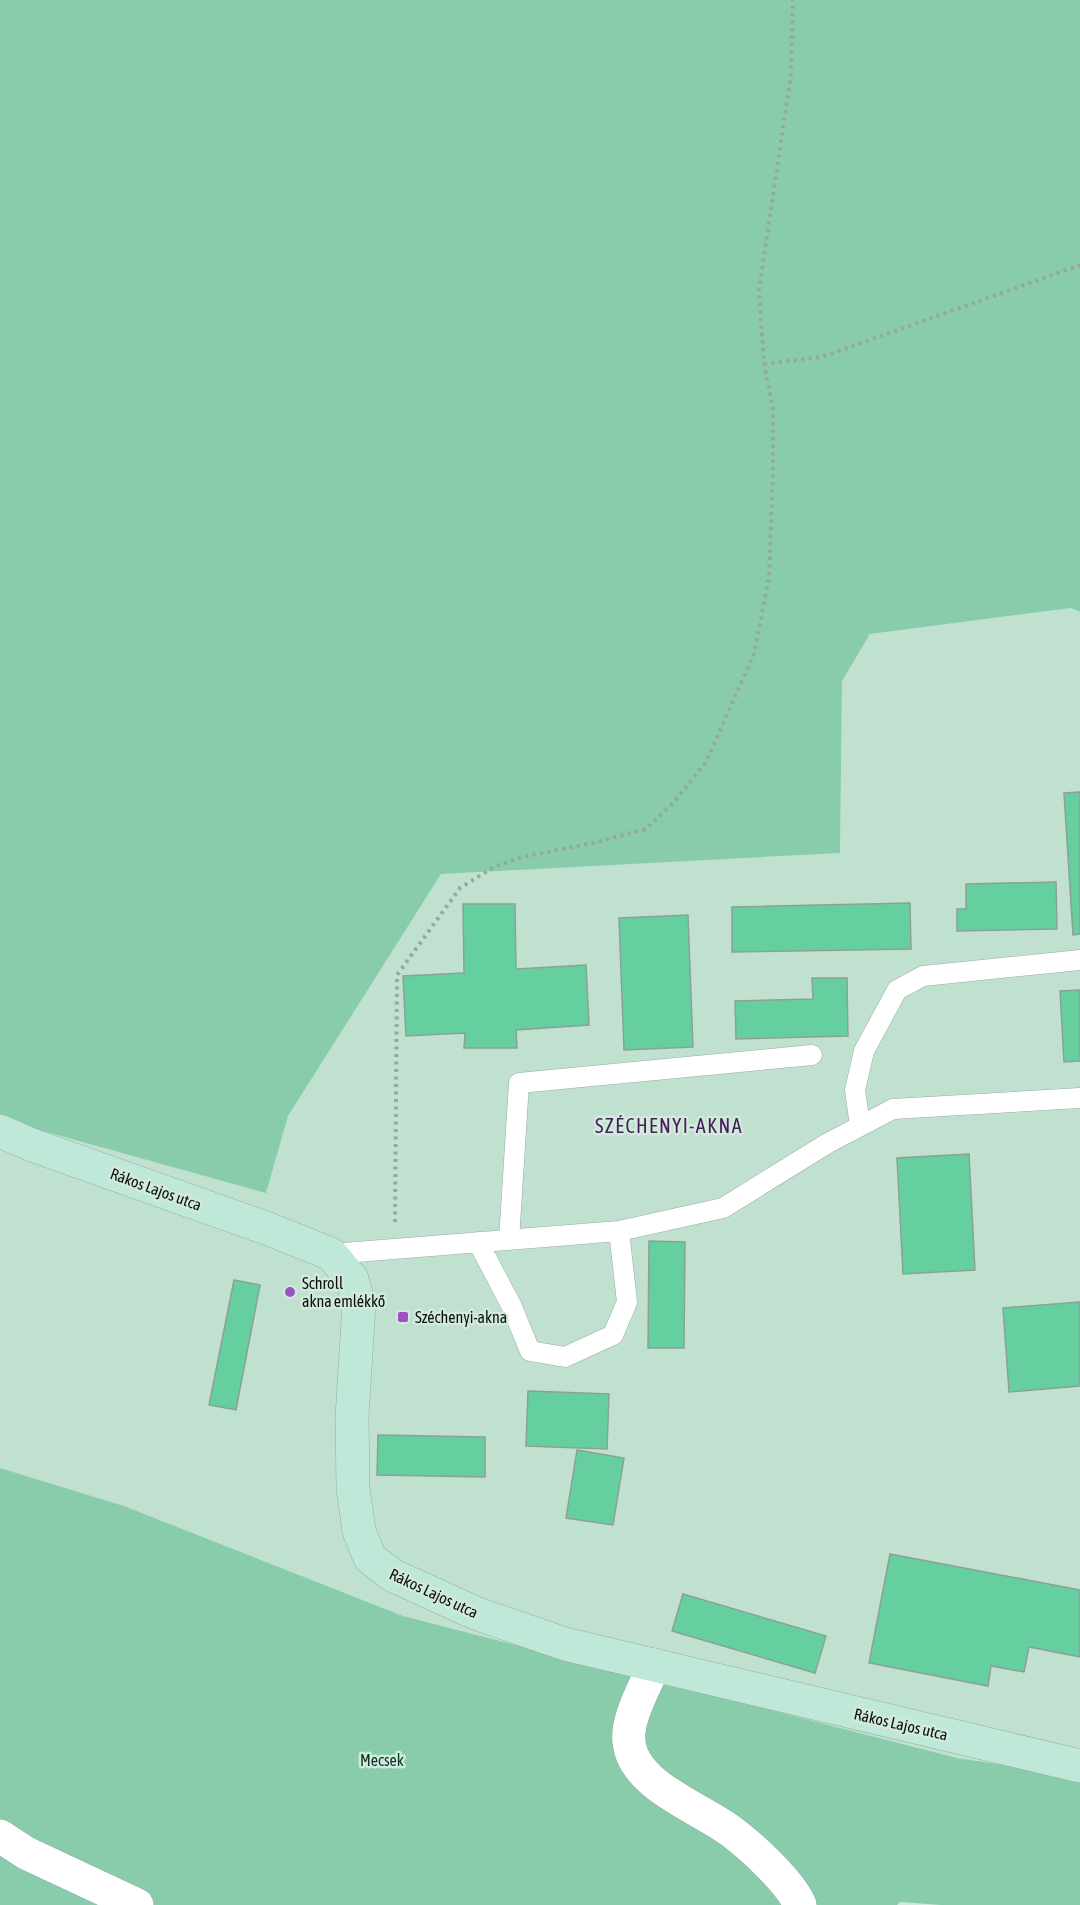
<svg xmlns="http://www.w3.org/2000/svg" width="1080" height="1905" font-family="'Asap Condensed',sans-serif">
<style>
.built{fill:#c1e1d0}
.green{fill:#88ccab}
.building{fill:#65cfa0;stroke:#8ca196;stroke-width:1.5}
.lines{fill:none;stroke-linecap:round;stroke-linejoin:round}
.lane-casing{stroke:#97ada1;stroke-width:21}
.street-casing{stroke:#97ada1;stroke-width:34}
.secondary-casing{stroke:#97ada1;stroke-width:34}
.path{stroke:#95a79e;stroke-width:4;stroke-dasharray:3 4.5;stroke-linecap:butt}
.lane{stroke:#fff;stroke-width:20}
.street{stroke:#fff;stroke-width:33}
.secondary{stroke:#c0e8d9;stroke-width:33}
.poi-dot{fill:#9d52c4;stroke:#d2e9dd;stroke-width:2}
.labels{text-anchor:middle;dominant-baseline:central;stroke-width:5;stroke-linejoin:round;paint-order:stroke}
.street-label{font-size:16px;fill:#0a120e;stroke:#d2e9dd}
.poi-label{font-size:16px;fill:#0a120e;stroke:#d2e9dd;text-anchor:start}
.park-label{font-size:16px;fill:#073725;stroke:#d2e9dd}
.quarter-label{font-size:20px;letter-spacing:1.5px;fill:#442057;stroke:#d2e9dd}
</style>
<rect width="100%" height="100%" fill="#d2e9dd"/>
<!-- built -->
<path class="built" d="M1071,608l9,4v1164l-123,-18 -554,-142 -279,-110 -124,-38v-349l266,73 22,-76 153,-243 399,-20 2,-172 28,-47z"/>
<!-- green -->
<path class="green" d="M0,0h1080v612l-9,-4 -201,26 -28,47 -2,172 -399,21 -153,242 -22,77 -266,-74z
M0,1468l124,38 279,110 554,142 123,18v129h-139l-41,-3 -3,3h-897z"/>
<!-- building -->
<path class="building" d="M1080,792v142l-7,1 -9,-142z
M1056,882l1,47 -100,2v-22h9v-25z
M910,903l1,46 -179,3v-45z
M463,904h52l1,65 70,-4 3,60 -73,5 1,18h-53l1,-15 -59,3 -3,-60 61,-3z
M688,915l5,132 -69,3 -5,-132z
M812,978h35l1,58 -112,3 -1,-38 78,-2z
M1080,990v71l-16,1 -4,-71z
M969,1154l6,116 -72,4 -6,-116z
M649,1241l36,1 -1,106h-36z
M234,1280l26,5 -24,125 -27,-5z
M1080,1302v84l-71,6 -6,-84z
M528,1391l81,3 -2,55 -81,-3z
M378,1435l107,2v40l-108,-2z
M577,1450l47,8 -11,67 -47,-7z
M890,1554l190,36v67l-51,-10 -5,25 -33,-6 -3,20 -119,-23z
M683,1594l143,42 -11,37 -143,-42z"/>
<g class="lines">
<defs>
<path id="lane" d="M860,1126l-5,-36 9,-39 33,-61 26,-14 157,-16
M619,1231l104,-23 105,-65 65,-34 187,-11
M509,1240l10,-157 293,-28
M331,1254l288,-23 8,71 -14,33 -48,22 -35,-6 -18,-44 -34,-65"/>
<path id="street" d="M654,1665c-9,22 -28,54 -25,77 4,44 72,66 103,90 20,15 59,51 68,73
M0,1836l26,17 111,52"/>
<path id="secondary" d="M0,1131l32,14 234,83 65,26 21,25 7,26 -7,112 1,71 6,43 11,27 22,17 83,38 90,31 515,122"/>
</defs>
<!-- lane casing -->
<use href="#lane" class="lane-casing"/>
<!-- street casing -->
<use href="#street" class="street-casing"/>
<!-- secondary casing -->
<use href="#secondary" class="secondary-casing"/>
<!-- path -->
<path class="path" d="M764,364l58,-7 258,-92
M395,1222l2,-247 63,-87 34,-21 28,-10 71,-14 53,-14 28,-27 32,-40 48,-108 15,-77 4,-106v-63l-9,-44 -5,-74 32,-216 2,-74"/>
<!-- lane -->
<use href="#lane" class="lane"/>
<!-- street -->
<use href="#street" class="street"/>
<!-- secondary -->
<use href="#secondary" class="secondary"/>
</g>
<!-- markers -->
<g class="poi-dot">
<circle cx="290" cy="1292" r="6"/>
<rect x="397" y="1311" width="12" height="12" rx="3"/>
</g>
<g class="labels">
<!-- street labels -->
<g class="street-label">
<text transform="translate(156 1189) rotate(20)">Rákos Lajos utca</text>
<text transform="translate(434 1593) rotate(25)">Rákos Lajos utca</text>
<text transform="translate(901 1724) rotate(13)">Rákos Lajos utca</text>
</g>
<!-- poi labels -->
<g class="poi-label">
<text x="302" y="1283">Schroll<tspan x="302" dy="18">akna emlékkő</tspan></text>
<text x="415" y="1317">Széchenyi-akna</text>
</g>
<!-- park labels -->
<g class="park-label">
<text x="382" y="1760">Mecsek</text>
</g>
<!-- quarter labels -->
<g class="quarter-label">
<text x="669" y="1125">SZÉCHENYI-AKNA</text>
</g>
</g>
</svg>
